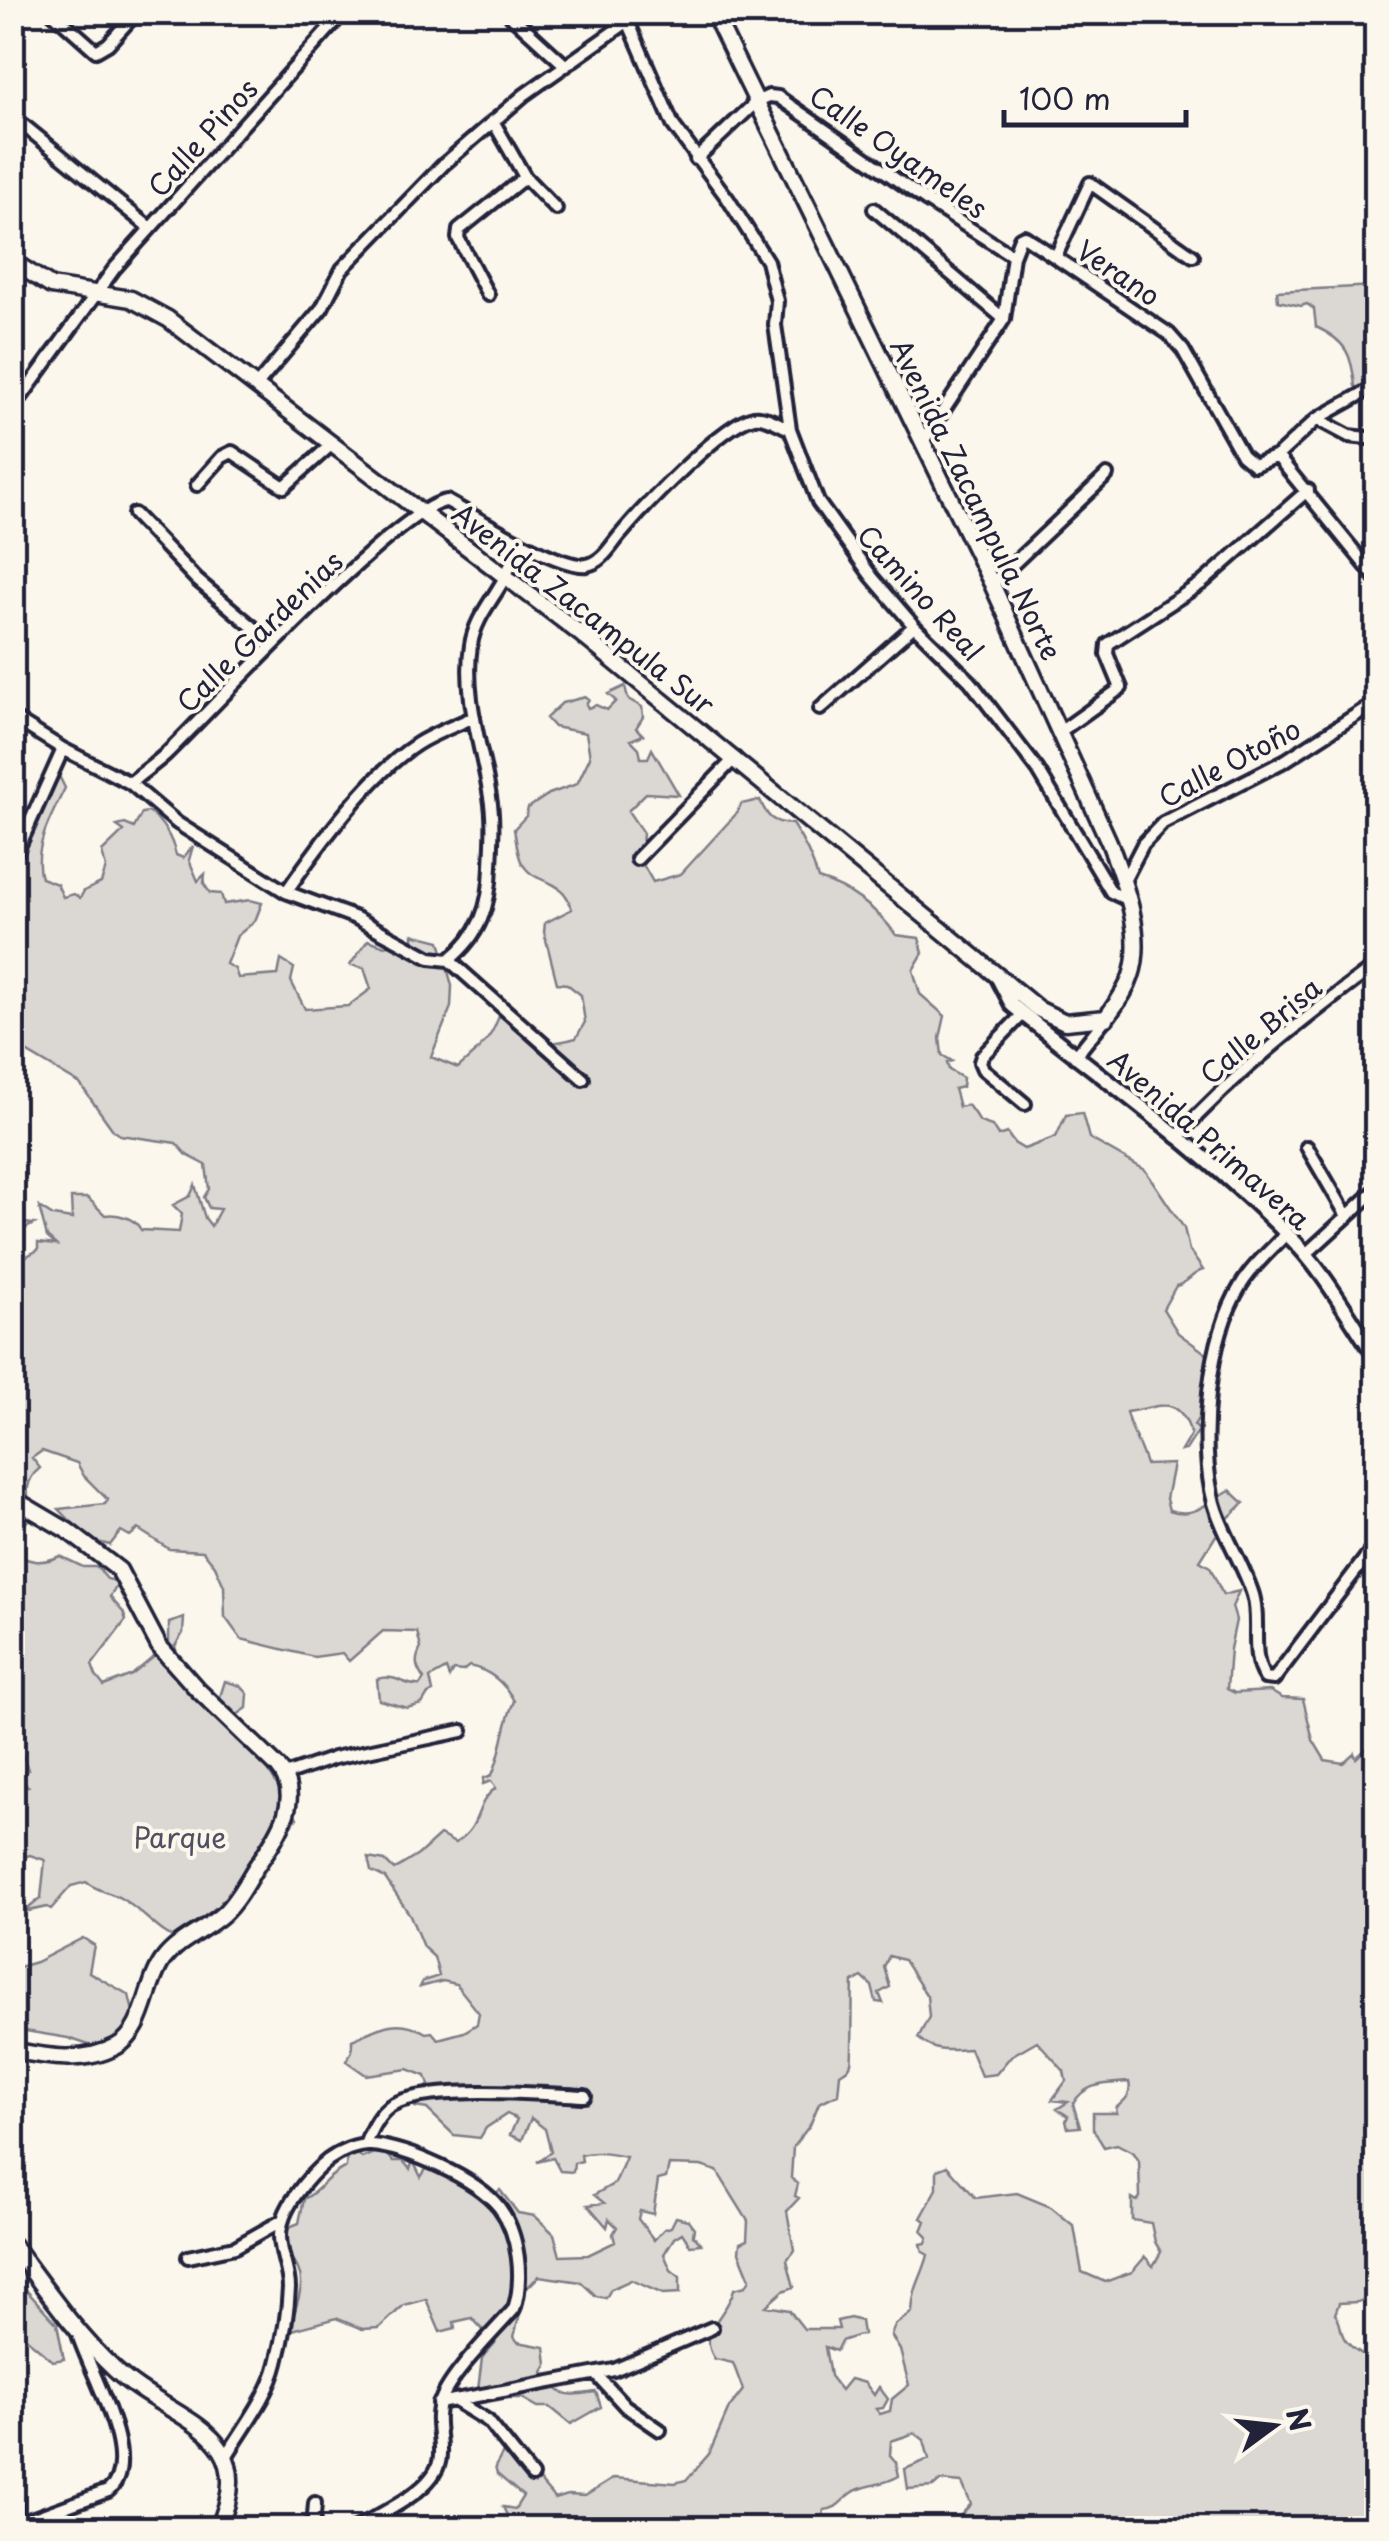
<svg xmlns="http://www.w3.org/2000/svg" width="1389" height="2541" font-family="'Playpen Sans',sans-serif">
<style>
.green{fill:#dbd8d3;stroke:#7e7d87;stroke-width:2.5;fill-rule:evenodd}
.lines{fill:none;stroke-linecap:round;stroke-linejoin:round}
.minor-casing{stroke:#22223b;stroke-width:18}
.tertiary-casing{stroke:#22223b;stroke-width:20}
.secondary-casing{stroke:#22223b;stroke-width:21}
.minor{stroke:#fbf7ec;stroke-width:10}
.tertiary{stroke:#fbf7ec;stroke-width:12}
.secondary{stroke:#fbf7ec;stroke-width:14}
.labels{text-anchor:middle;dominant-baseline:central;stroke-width:8;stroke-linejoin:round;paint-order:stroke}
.street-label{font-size:28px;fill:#22223b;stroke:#fbf7ec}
.park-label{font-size:28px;fill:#505061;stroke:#fbf7ec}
</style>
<rect width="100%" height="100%" fill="#fbf7ec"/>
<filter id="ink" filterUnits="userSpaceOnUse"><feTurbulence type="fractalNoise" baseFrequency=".01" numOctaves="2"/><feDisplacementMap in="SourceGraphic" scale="20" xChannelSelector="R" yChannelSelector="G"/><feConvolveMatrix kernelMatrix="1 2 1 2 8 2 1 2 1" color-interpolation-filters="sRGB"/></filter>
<g filter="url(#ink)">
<!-- green -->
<path class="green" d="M1376,286v105l-5,2 -16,-7c-3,-30 -8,-45 -39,-59l-2,-18 -7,-5 -6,2 -23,-5 -1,-10z
M625,686l3,13 14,8 1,10 -7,11 7,7 -12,5 8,8 2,10h7l4,-9 27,46 -33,-2 -18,18 15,22 -2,28 12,21 28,-8 55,-60 5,-10 19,-4c7,17 12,23 32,24 11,16 21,36 26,55 31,9 60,30 78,56l23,3 4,15 -10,17 7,24 25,22 -5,22 2,17 10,6 -5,2 2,7 14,8 -1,9 -8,2 5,18 9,-2 12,17 12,4 6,10 9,-3 7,10 10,6 32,-12 10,-22 16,-2 7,25 56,32 39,58 5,22 14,20c-11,3 -15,13 -27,16l-13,23 15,24 41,30 -8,35 -17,27 5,5 -13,20 -5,1 10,-17c-12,-41 -31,-27 -65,-22 4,18 15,34 20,53l27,-1 -7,35 3,11c27,9 38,-8 61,-20l14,13 -19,18 -25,40 10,6 13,28 16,-4 -7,16 4,13 -6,29 -3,40 8,4 35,-2 12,7 21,1 10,41 12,20 18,3 11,-10 2,5 20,-18v555l-18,7 -19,1 -4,11c7,9 4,15 9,24 6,11 17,14 25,21 13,11 8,35 3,49l4,6v114h-427l22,-24 -9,-21 -22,-2 -7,6 -25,2 -3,-20 24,-10 -5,-19 -9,-7 -24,8 -1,14 6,7 3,14c-17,10 -37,9 -47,17 -12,8 -12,15 -28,17l-3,16 -7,2h-301l-10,-21 12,2 8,-13 -26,-22 -2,-7 13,-23 47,55 13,-4 17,1 29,-18 61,5 11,-3 23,-26 20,-46 14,-18 -10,-27 -18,-4c-20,-28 14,-45 19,-70l12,-3 4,-7 -11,-27 1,-9 7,-3 1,-19 -31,-50 -16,-5 -32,-1 -3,13 -8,2 -5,34 -13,-3 -2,8 16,21 10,-11 7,-2 5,-10 12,3 6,8 -1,7 8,9 -11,1 -8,-12 -8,5 -10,16 7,16 9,7v16l-17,1 -32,-14 -20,9 -5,9 -10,-2 -15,-14 -42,-6 -13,13 -12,48 4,5 27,5 2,18 -4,7c17,27 24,24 53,20l5,15 -30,17 -21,-17h-12l-16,-9h-23l-21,-8 4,-32 13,-15 -23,-25 -18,4 1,6 -15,4 -14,-33 -22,6 -25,23 -17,1 -26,-11 -44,12c0,-17 9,-32 9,-47 1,-21 -23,-32 -22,-52l20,-8 5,-24c20,-11 19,-21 42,-32l1,-16 9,1 6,6 21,-9 10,12h10l7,8 3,-8 8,16 5,-8 30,1 35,27 9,-7 18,23 17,3 19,18 6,22 28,-1 27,-13 -2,-8 4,-7 -8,-8 -2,8 -19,-22 16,-2 -10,-8 21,-12 11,-26c-15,-3 -30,-6 -45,-2l1,6 -8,2 -1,9 -13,-1 -7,-13 -16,4 14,-10 -6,-23 -14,-11 -9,22 -12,-5 7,-16 -10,-5 -21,14 -6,10 -26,-3 -27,-26 -12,-2 -2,-8 16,-14 -3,-9 -18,-7 -42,6 -20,-14 6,-10v-11c28,-13 46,-24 74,-7l6,-1 6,7 26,-7 13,-8 2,-11 -23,-29 -13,-3 -23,6 3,-6 16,-5 -5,-19 -11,-10 -13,-32 -25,-37 -14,-7 -3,-13 17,3 9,9 24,-15 22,-20 15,8c29,-18 18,-39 41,-55l-5,-7 -8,3 1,-6 8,-3c11,-25 11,-49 22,-74 -10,-19 -25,-31 -45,-35l-6,5 -10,-1 -4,7 -3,-8 -16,9 3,14 -5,2 -6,10 -15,4 -28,-8 -2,-21c21,-6 27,8 43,6l4,-6c-8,-11 -10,-18 -3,-31l-4,-16 -34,-1 -34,30 -7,-8 -28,4 -73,-18 -16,-22 -1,-31 -9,-20 -12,-15 -34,-2 -31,-20 -8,7 -9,-5 -11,14 -21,-5 -30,-31 46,-5 3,-4 -24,-24 -7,-13 -35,-12 -10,7 8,10c-17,14 -13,27 -8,47l-19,24v-340l9,13 1,11 11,1 -18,9 -1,21 6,5 17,-9v-7l18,2 -9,-8 -8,-30 14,9 19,3 -1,-21h17l17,17c13,-2 30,3 36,15l38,2 3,-18 -9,-9 17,-9 5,-11 10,33 6,8 9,-17 -11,-1 -5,-11 5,-8 -3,-24 -19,-10 -11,-12 -56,-8 -7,-5 -33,-46 -59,-35 -8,3v-243l20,-3 24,-34 8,16c-13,27 -33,60 -24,90l16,6 6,13 11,-3 6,4 4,-7 17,-8 5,-15 -4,-16 22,-21 -7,-5 8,-2 9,4 8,-15 6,-1c15,9 24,27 28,43l7,3 10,-12 -4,14 9,21 7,-7 -1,10 6,9 11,1 3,10 26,-4 12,3 -7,18 -18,15 -11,28 9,5 3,9 40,-3 3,-15 13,8 -3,13 14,28 43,-3 23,-17 -7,-21 -14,-3 18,-25 17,6 28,-8v-4l27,7 12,45 -1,21 -20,50 27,11c22,-20 33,-26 43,-58l9,-2c15,35 28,41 66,30l9,-16 -4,-27 -14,-11 -10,-1 -13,-51 1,-9 27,-14c-11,-36 -38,-21 -51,-48 -4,-9 -5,-22 -7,-32l12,-13 2,-8 21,-14 28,-10 13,-27 -4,-24 -32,-6 -8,-9 16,-15 23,-6 4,2 -3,5 2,4 8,-3 11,5 9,-9 -8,-7zM889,1956l15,4 23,36 2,21 -11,21c19,16 28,12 52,11l11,27 15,-2 15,-18 26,-15 27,30 2,10 -14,19 16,2 -11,7 11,7 -2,5 2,7 12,-1 -7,-23c12,-22 33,-20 56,-22 3,13 -4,18 -13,26l1,5h-24v16l11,18 13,-3 17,9 5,8 1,36 -3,4 -5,-3v22l19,3 4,19 6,10 -8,14 -8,-9 -13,15 -27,10 -23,-10 -8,-46 -23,-19 -34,-14 -41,5 -29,-32 -10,4v19l-16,29 5,3 -4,10 6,6 -2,6 -5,1 2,8 5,3c-6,23 -15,31 -16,57l-17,13 -4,10 9,15 9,35 -17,14 -2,12 -10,3 -4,-5 7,-1 5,-9 -9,-12 -5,8 -9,-12 -15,-4 -9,11 -11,-14 -5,-29 11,4 5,-10 22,-7 -2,-13 -11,-3 -13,3 2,8h-35l-15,-19 -23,-4 17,-15 11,-4 -7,-27 7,-10 -7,-39 12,-13 -4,-2 3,-12 -7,-6 2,-31 17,-22 9,-22 19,-9 2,-20c6,-4 9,-5 11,-11 2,-5 1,-68 2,-81l9,-5 10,9 4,16 7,1 -4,-10 11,-6 -6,-20z
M12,1548c13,16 31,16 48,8l23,11h14l10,12 12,3 -9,15 13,15 3,8 -34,45 4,11 8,10 28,-11 30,-25 7,-2v-25l15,-5 -1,15 -8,13 7,26 36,31 7,-22 16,5 7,8 -1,14 -13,9 2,22 12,-2 49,81 -70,101 -45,23c-23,-9 -38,-30 -60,-43 -12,-7 -25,-8 -36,-17l-15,4 -20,23 -4,-2 -23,5 17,-14 4,-38 -15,-5 -17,5v-70l15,-4 -13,-9v-3l13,-4 -4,-12 -11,-12z
M83,1938l11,7 -5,27 40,23 8,33 -36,21 -33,-11 -55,-9 -1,-70 7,8 17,-5z
M12,2261l15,30 30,33 7,35 -11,2 -40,-34z"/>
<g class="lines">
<defs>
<path id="minor" d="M52,12l44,39 12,-7 29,-32
M507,12l59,54
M624,12l49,113 55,74 39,62 10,40 -2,24 15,104 28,73 54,75 42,49 56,55 68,89 73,122 17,8
M12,17l5,-5
M12,116l138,112
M493,121l32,56 31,32
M696,159l60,-57 13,-6 9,1 149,104 86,55
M874,209l130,110
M1056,256l34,-73 103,73
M488,295l-30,-57 1,-8 66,-53
M257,385l65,-77 20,-39 101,-104 81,-70 103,-73
M12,410l102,-141 230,-257
M1317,419l32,17 27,3
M922,443l82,-124 9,-63 7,-18 4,-2 145,98 14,16 59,105 12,10 23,-9 99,122
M1277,456l40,-37 59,-33
M197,485l25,-28 10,-5 52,35 48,-43
M134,514l63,66 76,64
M992,584l115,-109
M820,709l94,-83
M12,717l51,32 67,34 47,40 109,69 70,26 74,40 19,2c31,-25 41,-54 42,-94 1,-23 3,-46 -1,-69 -8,-49 -27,-102 -19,-152 4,-27 22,-45 34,-68 6,-11 9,-24 14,-36
M1061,731l60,-43 -14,-34 1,-10 94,-61 106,-93
M130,783c12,-10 25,-19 36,-29 43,-42 236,-250 281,-253 27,15 112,68 140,64 16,-3 24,-20 34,-31 21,-25 103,-112 133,-117 11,-2 26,8 36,12
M18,849l45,-100
M637,859l98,-101
M1124,881l19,-37 20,-21 123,-63 90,-58
M286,892c32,-46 84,-118 131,-148 17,-11 38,-18 57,-27
M449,960l134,119
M1023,1014l-41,42 -2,6 3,7 42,35
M1075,1057l31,-39
M1177,1137c61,-67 127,-118 199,-172
M1307,1147l40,69
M1287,1233c-16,17 -34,32 -46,52 -33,53 -43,158 -27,218 9,32 29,60 39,92 8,26 -4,60 12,83l9,1 102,-135
M1306,1254l70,-64
M285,1775l49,-17 128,-27
M365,2145c5,-14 12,-30 25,-39 34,-22 151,-12 195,-10
M188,2257l47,-10 48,-27
M596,2374l29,32 35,24
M454,2400l34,21 44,55
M439,2403l175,-33 98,-42
M12,2429l5,96
M226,2457c17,-29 43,-61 51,-94 6,-23 11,-51 12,-75 0,-18 -9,-35 -9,-52 0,-27 28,-60 48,-76 11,-8 29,-16 43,-15 36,3 105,33 128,62 20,26 25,72 15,102 -20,23 -64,66 -73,92 -7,18 0,35 -1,54 0,33 -57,57 -84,73
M12,2526l96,-35c37,-30 -21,-123 -31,-160
M313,2528l2,-25"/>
<path id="tertiary" d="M997,976l15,29c92,75 192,145 275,229 36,35 61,82 89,123"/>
<path id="secondary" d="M12,261l39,25 80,13 37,20 414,316 456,374 27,13 41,-4c9,-13 20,-26 25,-42 14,-42 -7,-94 -22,-134l-117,-258 -279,-572
M12,1498l56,33 51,39 40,76 38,43 81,78c28,34 -5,74 -24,103 -9,15 -18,32 -31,44 -19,17 -44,25 -60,46 -18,25 -17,70 -46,86 -33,18 -70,11 -105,4
M12,2244c32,43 64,90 103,126 55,52 149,59 103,158"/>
</defs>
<!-- minor casing -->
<use href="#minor" class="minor-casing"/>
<!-- tertiary casing -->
<use href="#tertiary" class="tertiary-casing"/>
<!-- secondary casing -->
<use href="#secondary" class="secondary-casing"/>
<!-- minor -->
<use href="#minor" class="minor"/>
<!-- tertiary -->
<use href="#tertiary" class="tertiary"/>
<!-- secondary -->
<use href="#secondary" class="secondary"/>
</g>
</g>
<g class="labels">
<!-- street labels -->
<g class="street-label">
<text transform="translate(202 137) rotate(-48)">Calle Pinos</text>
<text transform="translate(899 151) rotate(35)">Calle Oyameles</text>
<text transform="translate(1119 272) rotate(34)">Verano</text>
<text transform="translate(977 499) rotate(64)">Avenida Zacampula Norte</text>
<text transform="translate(921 592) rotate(48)">Camino Real</text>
<text transform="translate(584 608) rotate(38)">Avenida Zacampula Sur</text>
<text transform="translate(259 631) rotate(-44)">Calle Gardenias</text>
<text transform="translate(1229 762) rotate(-28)">Calle Otoño</text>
<text transform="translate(1260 1030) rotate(-40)">Calle Brisa</text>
<text transform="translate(1210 1139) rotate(41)">Avenida Primavera</text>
</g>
<!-- park labels -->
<g class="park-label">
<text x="180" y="1836">Parque</text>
</g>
</g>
<!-- margin -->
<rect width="1389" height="2541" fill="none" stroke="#fbf7ec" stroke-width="50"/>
<rect x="25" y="25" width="1339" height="2491" fill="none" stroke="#22223b" stroke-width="4" filter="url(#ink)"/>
<!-- north arrow -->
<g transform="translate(1274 2426) rotate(75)" stroke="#fbf7ec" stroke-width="8" paint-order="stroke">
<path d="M0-8L18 38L0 25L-18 38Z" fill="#22223b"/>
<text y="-15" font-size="28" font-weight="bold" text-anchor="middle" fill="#22223b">N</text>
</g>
<!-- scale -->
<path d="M1004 110v15h182v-15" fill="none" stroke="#22223b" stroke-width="5"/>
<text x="1019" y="110" font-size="30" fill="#22223b" stroke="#fbf7ec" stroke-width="8" paint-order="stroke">100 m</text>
</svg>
